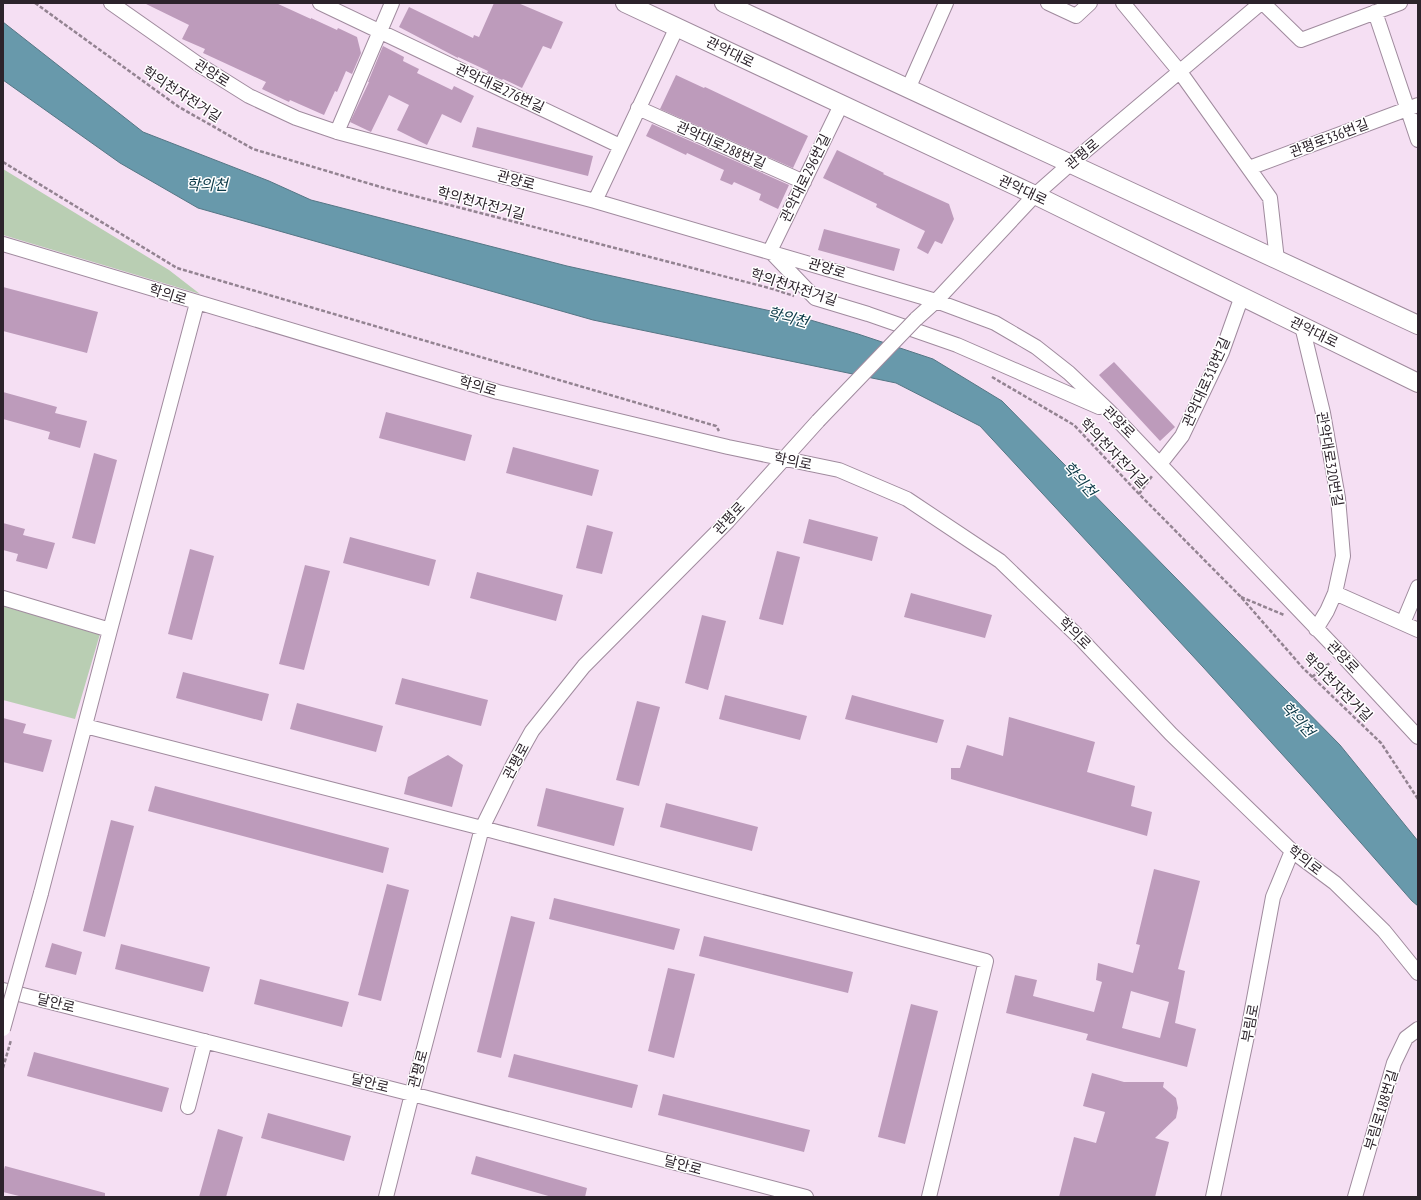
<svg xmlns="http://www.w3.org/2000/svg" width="1421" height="1200" font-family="'PT Sans Narrow','Noto Sans KR',sans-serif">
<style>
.green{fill:#b9ceb3}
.water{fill:#6899ab;stroke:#567685}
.building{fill:#bd9bbb;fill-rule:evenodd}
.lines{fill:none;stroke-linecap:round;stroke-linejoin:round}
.minor-casing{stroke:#a08b9e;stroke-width:16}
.major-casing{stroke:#a08b9e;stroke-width:20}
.path{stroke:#938391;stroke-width:2.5;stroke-dasharray:4 2;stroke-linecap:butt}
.minor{stroke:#fff;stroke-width:14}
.major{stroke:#fff;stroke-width:18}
.minor-bridge-casing{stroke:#a08b9e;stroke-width:16;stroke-linecap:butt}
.minor-bridge{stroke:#fff;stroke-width:14}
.labels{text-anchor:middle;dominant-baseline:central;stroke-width:3;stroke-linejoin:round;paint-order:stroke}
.street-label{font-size:14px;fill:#2c232b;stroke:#fff}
.water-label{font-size:15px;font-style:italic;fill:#0a3846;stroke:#fff}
</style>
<rect width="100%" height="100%" fill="#f5dff3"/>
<!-- green -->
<path class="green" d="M3,169l166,101 31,24 -197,-59z
M3,606l97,28 -25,85 -72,-19z"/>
<!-- water -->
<path class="water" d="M3,22l140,110 126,49 42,19 256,66 240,53 51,15 75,25 69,42 338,344 78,96v65l-6,-5 -102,-116 -107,-118 -223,-241 -84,-43 -303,-63 -395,-112 -78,-45 -117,-83z"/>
<!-- building -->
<path class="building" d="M144,3h132l35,16v-1l26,12 1,-2 19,9 4,16 -9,21 -6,-3 -9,21 -2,-1 -11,24 -34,-15 -1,2 -27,-13 4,-7 -63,-29 2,-4 -23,-10 7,-14z
M494,3h24l45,19 -12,27 -8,-3 -21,42 -19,-9 -1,1 -15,-7 1,-2 -30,-14v1l-59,-31 10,-20 64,31 1,-3 5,2z
M383,46l21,11 -1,4 16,8 -2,4 35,17 2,-4 20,10 -13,27 -19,-9 -15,31 -30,-15 12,-25 -20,-10 -18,37 -21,-10 19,-40h-1z
M676,75l28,13 1,-1 103,49 -15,32 -133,-59z
M652,124l137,61 -11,24 -19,-9 2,-6 -27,-12 -2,3 -12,-5 4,-10 -37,-17 -1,2 -40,-19z
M477,127l116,29 -5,20 -116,-29z
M837,150l47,23 -1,1 66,30 5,15 -12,25 -7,-3 -7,13 -11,-6 8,-17 -49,-24 1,-3 -54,-26z
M824,229l76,20 -6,22 -76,-21z
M3,287l95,25 -11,41 -84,-22z
M1114,362l61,65 -15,14 -61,-66z
M3,392l54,15 -2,6 32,8 -7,27 -32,-9 2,-7 -47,-13z
M386,412l86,23 -7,26 -86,-23z
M513,447l86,23 -7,26 -86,-23z
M94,453l23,7 -22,84 -23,-6z
M809,519l69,18 -6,24 -69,-18z
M3,523l22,6 -2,6 32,8 -8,26 -31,-8 2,-7 -15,-4z
M587,525l26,7 -11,42 -26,-6z
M350,537l86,23 -7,26 -86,-23z
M190,549l24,7 -22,84 -24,-6z
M777,551l23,6 -17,68 -24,-6z
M305,565l25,6 -26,99 -25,-6z
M477,572l86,23 -7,26 -86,-23z
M911,593l81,22 -7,23 -81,-21z
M702,615l24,6 -18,69 -23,-7z
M183,672l86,22 -7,27 -86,-23z
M402,678l86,22 -7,26 -86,-22z
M725,695l82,21 -7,24 -81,-21z
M852,695l92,25 -7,23 -92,-24z
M637,701l23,6 -21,79 -23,-6z
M297,703l86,23 -7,26 -86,-23z
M1009,717l86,25 -8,30 48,14 -4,20 21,6 -5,24 -196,-57v-11h9l7,-23 36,11z
M3,718l23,6 -3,9 29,7 -9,32 -40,-10z
M448,755l15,10 -11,42 -48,-13 4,-17z
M155,786l234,62 -6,25 -235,-62z
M546,788l78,20 -10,38 -77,-20z
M666,803l92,24 -6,24 -92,-24z
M111,820l23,6 -29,111 -22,-6z
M1154,869l46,12 -22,88 7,2 -10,52 21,6 -9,38 -101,-27 2,-6 -82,-21 9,-38 22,5 -4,16 61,16 8,-30 -6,-2 2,-17 35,10 7,-28 -4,-1zM1131,991l38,11 -9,36 -38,-10z
M387,884l22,6 -28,111 -23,-6z
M554,898l126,31 -6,21 -125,-31z
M511,916l24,6 -34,136 -24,-6z
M704,936l149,36 -5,21 -149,-37z
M52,943l30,9 -6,23 -31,-8z
M121,944l89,23 -7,25 -88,-23z
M668,968l27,6 -21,84 -26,-7z
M260,979l89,23 -7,25 -88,-23z
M911,1004l27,7 -33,133 -27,-7z
M34,1052l135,36 -7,24 -135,-36z
M514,1054l124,31 -6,23 -124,-31z
M1092,1073l32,9h40l-1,5 13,11 2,10 -2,10 -21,20 14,4 -14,55h-96l15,-60 22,6 9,-31 -22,-6z
M663,1094l147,36 -6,22 -146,-37z
M268,1113l83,23 -7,25 -83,-23z
M218,1129l25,8 -17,60h-27z
M476,1156l111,32 -2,9h-33l-81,-23z
M5,1166l100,27v4h-82l-20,-5v-18z"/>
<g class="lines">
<defs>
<path id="minor" d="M111,3l87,61 51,32 47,22 41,14 258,69 341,100 59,22 41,24 33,26 40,38 232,243 77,83
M320,3l300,143
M1048,3l28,13 14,-13
M1123,3l57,69 90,126 7,62
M1263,3l38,37 99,-37
M1375,12l43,128
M908,89l38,-86
M841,105l-71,146 45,47 53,16 89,31 142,62
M638,108l166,74
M337,132l55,-129
M1249,168l169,-63
M595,201l82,-174
M3,244l495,148 230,55 111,23 68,29 93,62 81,78 90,95 121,117 43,32 49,48 34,42
M916,319l20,-18 99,-106 35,-31 191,-161
M1302,326l21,87 15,85 5,58 -8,37 -8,18 -11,18
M1160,464l22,-28 40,-84 20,-56
M1335,593l83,37
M3,598l107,32
M1403,623l15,-36
M85,726l397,102 504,133 -57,236
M41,893l69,-263 87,-327
M3,990l409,104 394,103
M188,1107l17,-66
M386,1197l26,-103 70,-266 31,-63 19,-34 52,-65 144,-145 90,-100
M1213,1197l35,-166 25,-134 19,-46
M1355,1197l39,-134 12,-25 12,-9"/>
<path id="major" d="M625,3l410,192 383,188
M724,3l694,322"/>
</defs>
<!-- minor casing -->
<use href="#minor" class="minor-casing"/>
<!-- major casing -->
<use href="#major" class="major-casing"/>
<!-- path -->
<path class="path" d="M35,3l144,104 74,42 131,39 389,101 21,7
M3,162l174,106 539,158 3,5
M992,377l82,48 65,69 101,102 63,72 78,75 37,56
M1139,494l13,-18
M1241,597l43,18
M1312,677l19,-15
M3,1068l8,-28"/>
<!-- minor -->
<use href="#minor" class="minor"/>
<!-- major -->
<use href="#major" class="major"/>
<defs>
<path id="minor-bridge" d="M818,421l98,-102
M3,1029l38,-136"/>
</defs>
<!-- minor-bridge casing -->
<use href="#minor-bridge" class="minor-bridge-casing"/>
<!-- minor-bridge -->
<use href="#minor-bridge" class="minor-bridge"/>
</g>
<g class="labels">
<!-- street labels -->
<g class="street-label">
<text transform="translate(730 52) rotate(26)">관악대로</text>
<text transform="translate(212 73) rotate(32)">관양로</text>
<text transform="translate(500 88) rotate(25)">관악대로276번길</text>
<text transform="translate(182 94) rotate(33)">학의천자전거길</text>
<text transform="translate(1329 138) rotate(-21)">관평로336번길</text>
<text transform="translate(721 145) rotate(24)">관악대로288번길</text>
<text transform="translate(1082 154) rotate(-40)">관평로</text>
<text transform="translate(805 178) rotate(-64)">관악대로296번길</text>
<text transform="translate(516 180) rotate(15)">관양로</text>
<text transform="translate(1023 190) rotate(25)">관악대로</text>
<text transform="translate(481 203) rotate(15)">학의천자전거길</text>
<text transform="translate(827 268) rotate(17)">관양로</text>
<text transform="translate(794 287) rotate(18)">학의천자전거길</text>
<text transform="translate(168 294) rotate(17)">학의로</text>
<text transform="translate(1314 332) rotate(26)">관악대로</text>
<text transform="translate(1206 382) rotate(-66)">관악대로318번길</text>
<text transform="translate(478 386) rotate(16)">학의로</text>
<text transform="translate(1119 422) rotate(45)">관양로</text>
<text transform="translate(1114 453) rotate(46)">학의천자전거길</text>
<text transform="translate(1330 459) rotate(80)">관악대로320번길</text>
<text transform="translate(793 461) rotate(12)">학의로</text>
<text transform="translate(729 518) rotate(-47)">관평로</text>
<text transform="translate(1075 633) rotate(45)">학의로</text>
<text transform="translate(1343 657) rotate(46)">관양로</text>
<text transform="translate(1338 687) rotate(45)">학의천자전거길</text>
<text transform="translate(516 761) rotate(-62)">관평로</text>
<text transform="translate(1305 860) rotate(38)">학의로</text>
<text transform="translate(56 1003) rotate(14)">달안로</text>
<text transform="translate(1250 1023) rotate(-79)">부림로</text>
<text transform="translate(418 1069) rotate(-75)">관평로</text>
<text transform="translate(370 1083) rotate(14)">달안로</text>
<text transform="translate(1381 1110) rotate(-73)">부림로188번길</text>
<text transform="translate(683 1165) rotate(15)">달안로</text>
</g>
<!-- water labels -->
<g class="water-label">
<text x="207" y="184">학의천</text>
<text transform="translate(788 317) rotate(15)">학의천</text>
<text transform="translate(1080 479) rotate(48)">학의천</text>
<text transform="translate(1298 719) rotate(48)">학의천</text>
</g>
</g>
<!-- border -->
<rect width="1421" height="1200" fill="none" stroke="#2c232b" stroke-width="8"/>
</svg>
